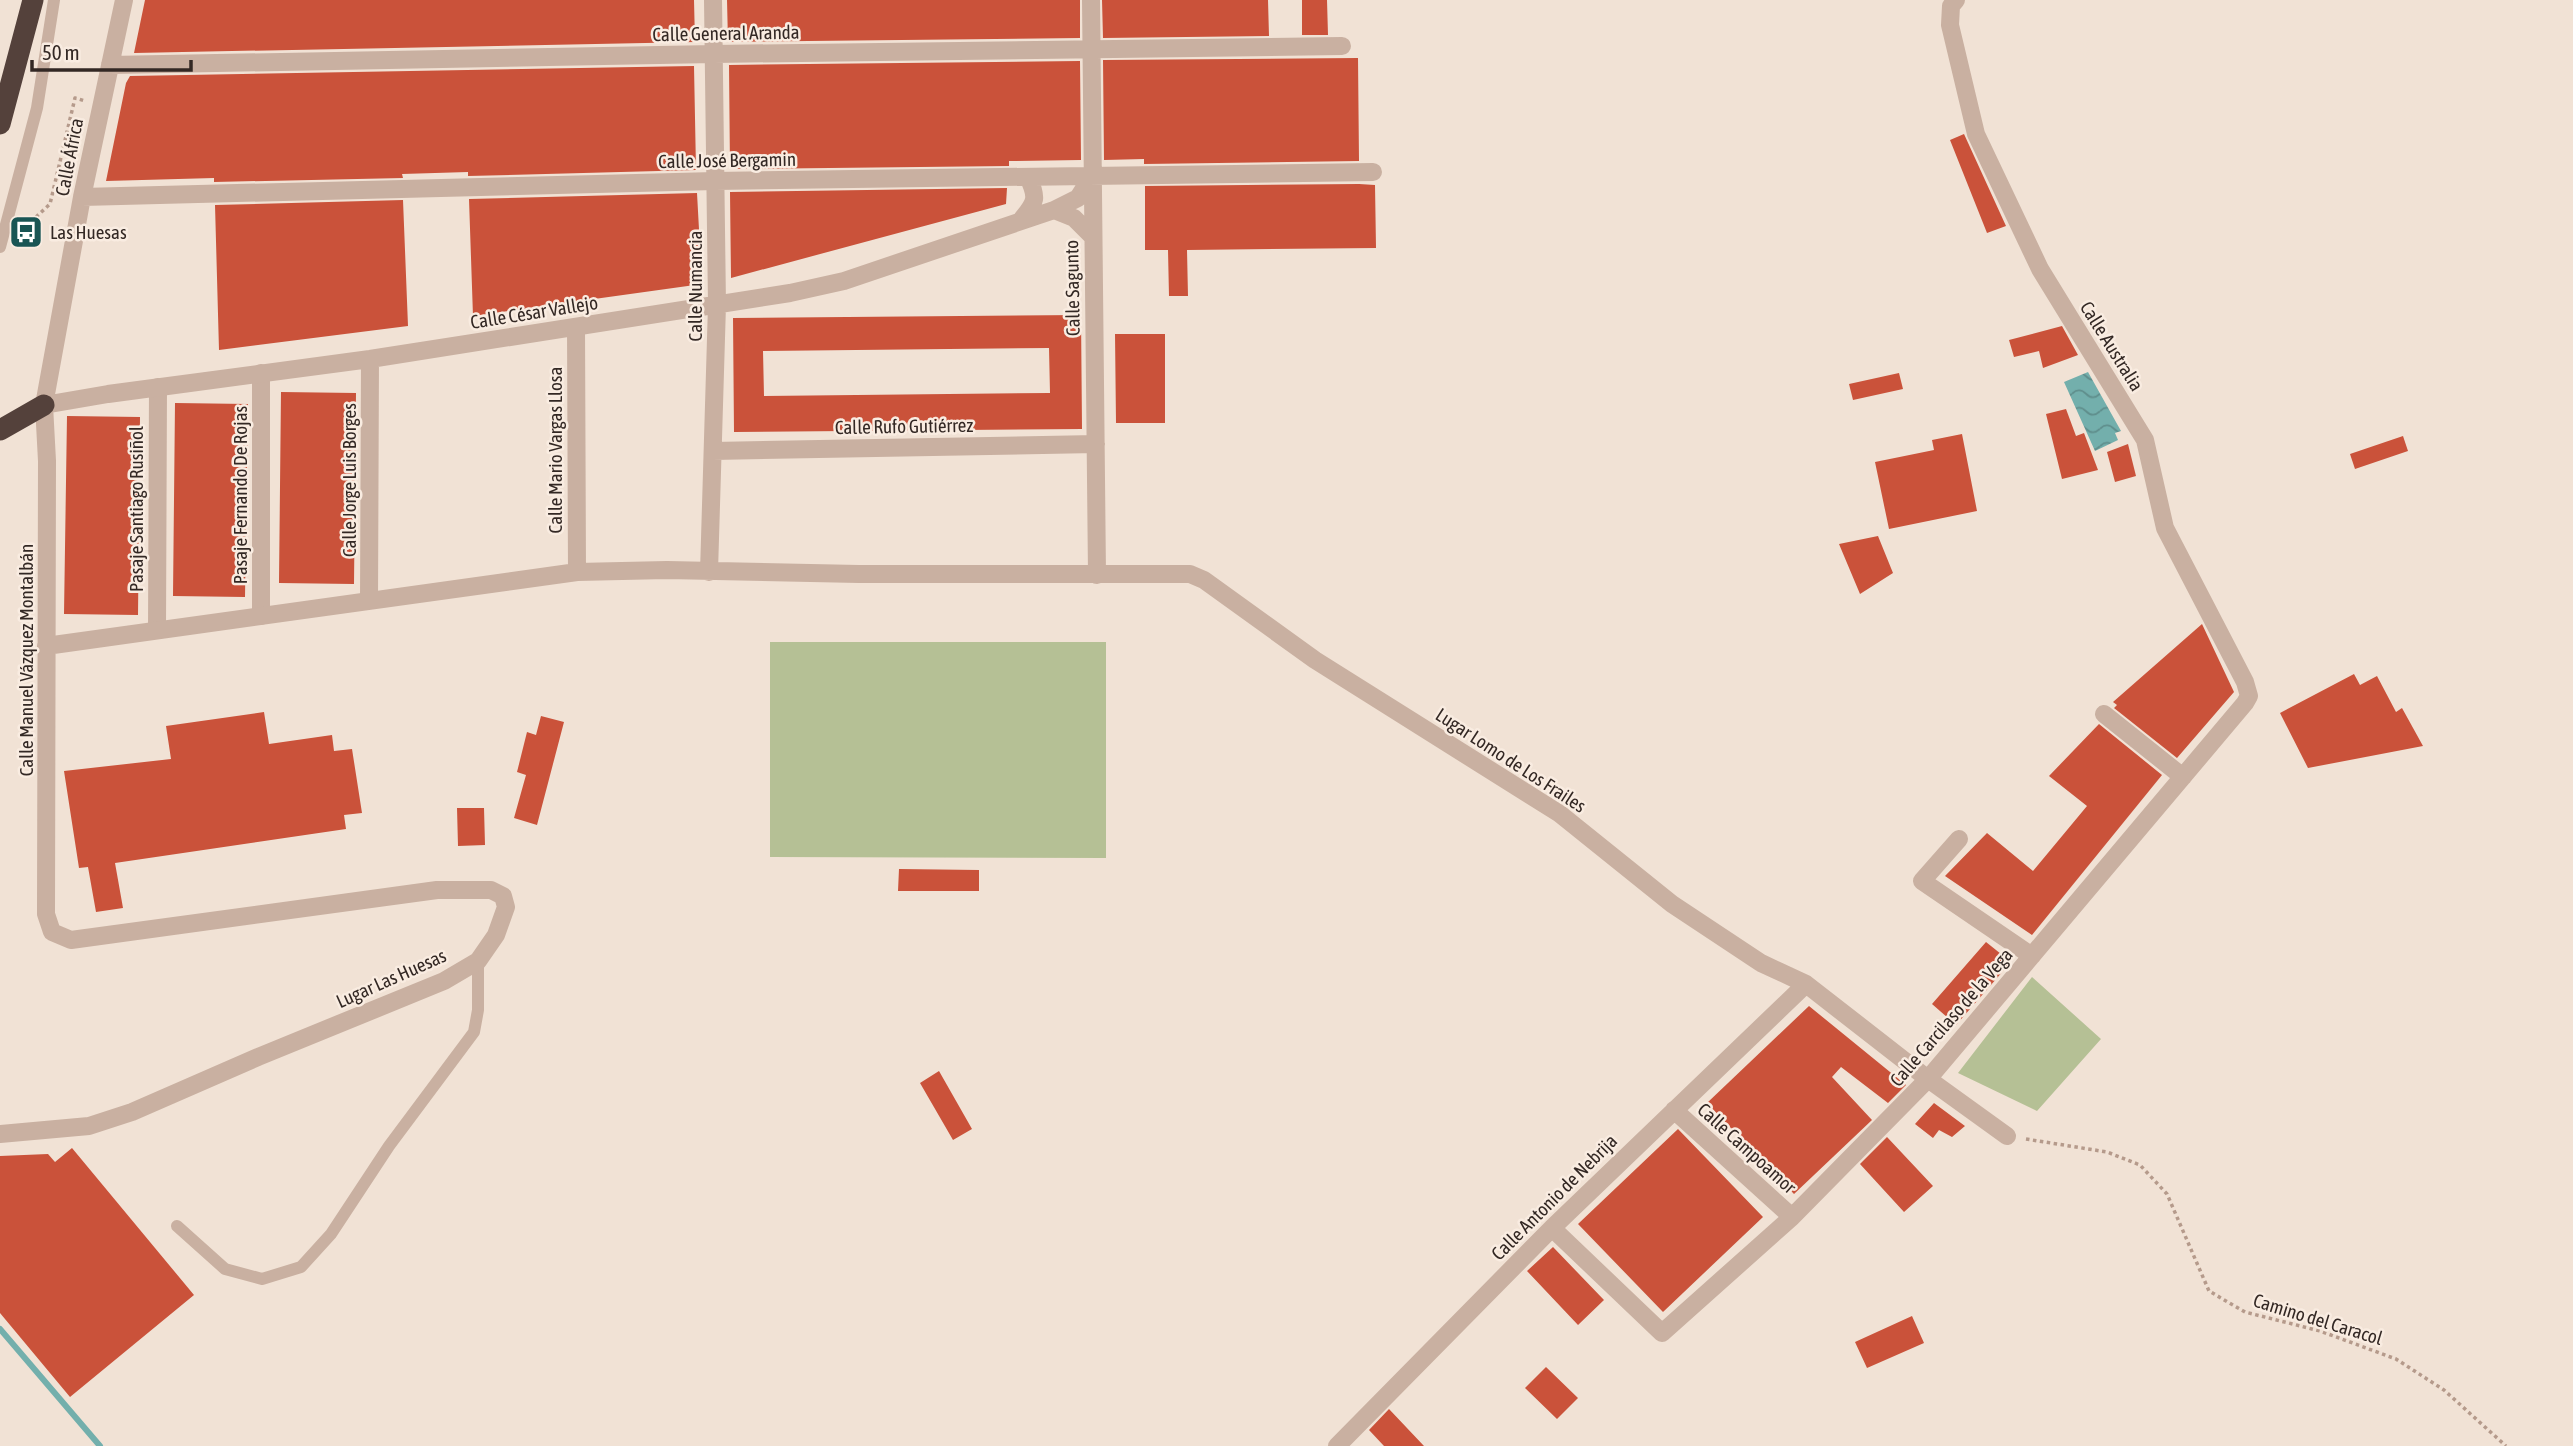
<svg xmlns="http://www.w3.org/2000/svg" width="2573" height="1446" font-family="'Asap Condensed',sans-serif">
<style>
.garden{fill:#b5c095}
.water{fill:url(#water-waves)}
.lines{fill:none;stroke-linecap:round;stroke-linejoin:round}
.stream{stroke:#73afac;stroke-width:6}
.building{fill:#ca523a;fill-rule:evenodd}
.path{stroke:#b59a8b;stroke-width:3.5;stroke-dasharray:3.5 3.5;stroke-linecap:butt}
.service{stroke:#c9b0a1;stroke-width:12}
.pedestrian{stroke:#c9b0a1;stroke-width:18}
.minor{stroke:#c9b0a1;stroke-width:18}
.motorway{stroke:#54413b;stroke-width:21}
.labels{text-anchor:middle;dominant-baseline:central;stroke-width:5;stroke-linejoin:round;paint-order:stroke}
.street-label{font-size:19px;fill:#332824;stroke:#f9ece1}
.poi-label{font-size:19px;fill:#332824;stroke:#f9ece1;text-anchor:start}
</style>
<defs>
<pattern id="water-waves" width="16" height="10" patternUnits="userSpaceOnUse" patternTransform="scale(1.75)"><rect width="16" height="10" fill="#73afac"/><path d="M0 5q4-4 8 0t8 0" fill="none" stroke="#5f8e8c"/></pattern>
</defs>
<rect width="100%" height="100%" fill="#f1e2d5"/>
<!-- garden -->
<path class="garden" d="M770,642h336v216l-336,-1z
M2032,977l69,62 -64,72 -79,-38z"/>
<!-- water -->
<path class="water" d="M2088,372l33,59 -6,2 3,7 -23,11 -31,-69z"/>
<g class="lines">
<!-- stream -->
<path class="stream" d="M0,1329l100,117"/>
</g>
<!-- building -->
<path class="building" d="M145,0h549l1,42 -561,11z
M727,0h353v38l-352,4z
M1102,0h166l1,36 -166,2z
M1302,0h25l1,35h-26z
M1358,58l1,103 -215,3v-5l-40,1 -1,-100z
M1080,61l1,99 -72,1v5l-279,3 -1,-104z
M694,66l2,104 -228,6v-4l-66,2 1,4 -189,4v-4l-108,3 20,-98 4,-7z
M1964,134l42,92 -19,7 -37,-93z
M1359,184l16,1 1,63 -189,2 1,46h-19l-1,-46h-23v-64z
M1007,188l-1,16 -275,74 -1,-86z
M697,193l5,91 -229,32 -4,-117z
M403,200l5,126 -189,24 -4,-145z
M1081,315l1,114 -348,3 -1,-114zM1049,348l1,45 -286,3 -1,-45z
M2062,326l16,29 -35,13 -4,-17 -25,6 -5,-17z
M1115,334h50v89h-49z
M1899,373l4,16 -50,11 -4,-16z
M281,392l75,1 -2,191 -75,-1z
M175,403l73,1 -3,193 -72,-1z
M2066,409l10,27 8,-3 14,37 -36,9 -16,-65z
M67,416l73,1 -2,198 -74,-1z
M1962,434l15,77 -88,18 -14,-67 59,-12 -2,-10z
M2403,436l5,15 -53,18 -5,-15z
M2128,444l8,32 -21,6 -8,-30z
M1878,536l15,37 -33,21 -21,-50z
M2202,624l32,68 -57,66 -63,-50 3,-3 -4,-3z
M2354,674l6,11 17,-9 19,36 6,-4 21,38 -115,22 -28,-55z
M264,712l5,32 63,-9 2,16 18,-2 10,64 -18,2 2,14 -231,34 8,45 -27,4 -8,-45 -9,1 -15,-97 107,-12 -5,-33z
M541,716l23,6 -27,103 -23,-7 12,-43 -9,-3 10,-40 9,3z
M2099,724l63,51 -130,160 -87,-59 42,-43 46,38 54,-65 -38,-30z
M457,808h27l1,37 -27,1z
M899,869l80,1v21h-81z
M1986,942l25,20 -55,63 -24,-21z
M1809,1006l97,79 -18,18 -47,-36 -9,10 40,43 -78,74 -87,-91z
M939,1071l33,58 -19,11 -33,-57z
M1934,1103l31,23 -13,11 -13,-7 -6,8 -18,-14z
M1678,1129l85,88 -100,95 -85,-88z
M1887,1137l46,49 -29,26 -44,-48z
M72,1148l122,147 -124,102 -70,-84v-157l48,-2 7,8z
M1553,1247l51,53 -26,25 -51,-54z
M1912,1316l12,27 -57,25 -12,-26z
M1546,1367l32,31 -21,21 -32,-31z
M1389,1409l35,37h-40l-15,-16z"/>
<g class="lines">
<!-- path -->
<path class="path" d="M36,217l14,-13 25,-106 10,3
M2026,1139l81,13 33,13 27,29 42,97 36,21 75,19 76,28 48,31 62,56"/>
<!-- service -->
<path class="service" d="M0,247l37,-139 17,-108
M177,1226l48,43 37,10 39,-12 30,-33 58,-88 85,-114 4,-22v-49"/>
<!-- pedestrian -->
<path class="pedestrian" d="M261,616v-243
M157,630l1,-243"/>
<!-- minor -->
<path class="minor" d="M1091,0l6,575
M110,65l604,-11 628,-8
M82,197l633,-16 658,-9
M1054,210l20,8 19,19
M1022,219c14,-17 16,-21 6,-42
M576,327l1,245
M44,405l64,-11 262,-35 420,-66 54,-12 210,-71 24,-12 14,-22
M713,451l383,-7
M709,572l8,-267 -4,-305
M369,601l1,-242
M46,646l531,-74 90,-2 192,4h331l14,6 111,80 245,154 112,90 89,59 45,21 122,95 79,57
M2104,714l79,63
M1959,839l-37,42 110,75
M1674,1110l118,107
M0,1134l89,-8 43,-14 126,-55 186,-76 34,-20 18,-26 10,-28 -3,-11 -12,-6h-54l-366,50 -19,-8 -6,-18 1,-453 -3,-56 38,-208 42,-197
M1552,1228l110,105 130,-116 136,-138 317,-376 4,-7 -4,-14 -80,-154 -20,-88 -105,-171 -64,-135 -26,-109 1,-19 5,-6
M1337,1446l215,-218 254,-244"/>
<!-- motorway -->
<path class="motorway" d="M0,124l33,-124
M0,430l44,-25"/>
</g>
<!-- icons -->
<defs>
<symbol id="bus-square" viewBox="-11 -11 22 22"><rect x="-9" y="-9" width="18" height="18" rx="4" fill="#195554" stroke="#f9ece1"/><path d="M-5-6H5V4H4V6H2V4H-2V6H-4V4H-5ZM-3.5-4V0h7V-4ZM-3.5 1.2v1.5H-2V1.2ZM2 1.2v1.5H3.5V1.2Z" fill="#fff"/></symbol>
</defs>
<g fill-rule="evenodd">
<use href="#bus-square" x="7" y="213" width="38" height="38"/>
</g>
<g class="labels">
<!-- street labels -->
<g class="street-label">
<text transform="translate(726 33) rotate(-1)">Calle General Aranda</text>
<text transform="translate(69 157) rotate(-79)">Calle África</text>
<text transform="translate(727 160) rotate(-1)">Calle José Bergamin</text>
<text transform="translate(695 286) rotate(-90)">Calle Numancia</text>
<text transform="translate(1072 288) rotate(-91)">Calle Sagunto</text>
<text transform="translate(534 312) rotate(-9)">Calle César Vallejo</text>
<text transform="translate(2112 346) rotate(58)">Calle Australia</text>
<text transform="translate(904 426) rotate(-1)">Calle Rufo Gutiérrez</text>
<text transform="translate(555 450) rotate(-90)">Calle Mario Vargas Llosa</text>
<text transform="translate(349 480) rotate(-90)">Calle Jorge Luis Borges</text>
<text transform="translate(240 495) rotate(-90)">Pasaje Fernando De Rojas</text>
<text transform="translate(136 509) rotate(-90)">Pasaje Santiago Rusiñol</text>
<text transform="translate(26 660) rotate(-90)">Calle Manuel Vázquez Montalbán</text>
<text transform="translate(1511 760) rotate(33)">Lugar Lomo de Los Frailes</text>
<text transform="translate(391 978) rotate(-24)">Lugar Las Huesas</text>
<text transform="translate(1951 1017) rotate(-49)">Calle Carcilaso de la Vega</text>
<text transform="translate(1747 1148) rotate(42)">Calle Campoamor</text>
<text transform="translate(1554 1197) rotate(-45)">Calle Antonio de Nebrija</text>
<text transform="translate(2318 1319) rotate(17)">Camino del Caracol</text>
</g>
<!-- poi labels -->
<g class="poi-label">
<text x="50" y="232">Las Huesas</text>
</g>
</g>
<!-- scale -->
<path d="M32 60v10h159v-10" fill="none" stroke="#332824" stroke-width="3.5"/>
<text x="42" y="60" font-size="21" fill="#332824" stroke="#f9ece1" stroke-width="5" paint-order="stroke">50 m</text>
</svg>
